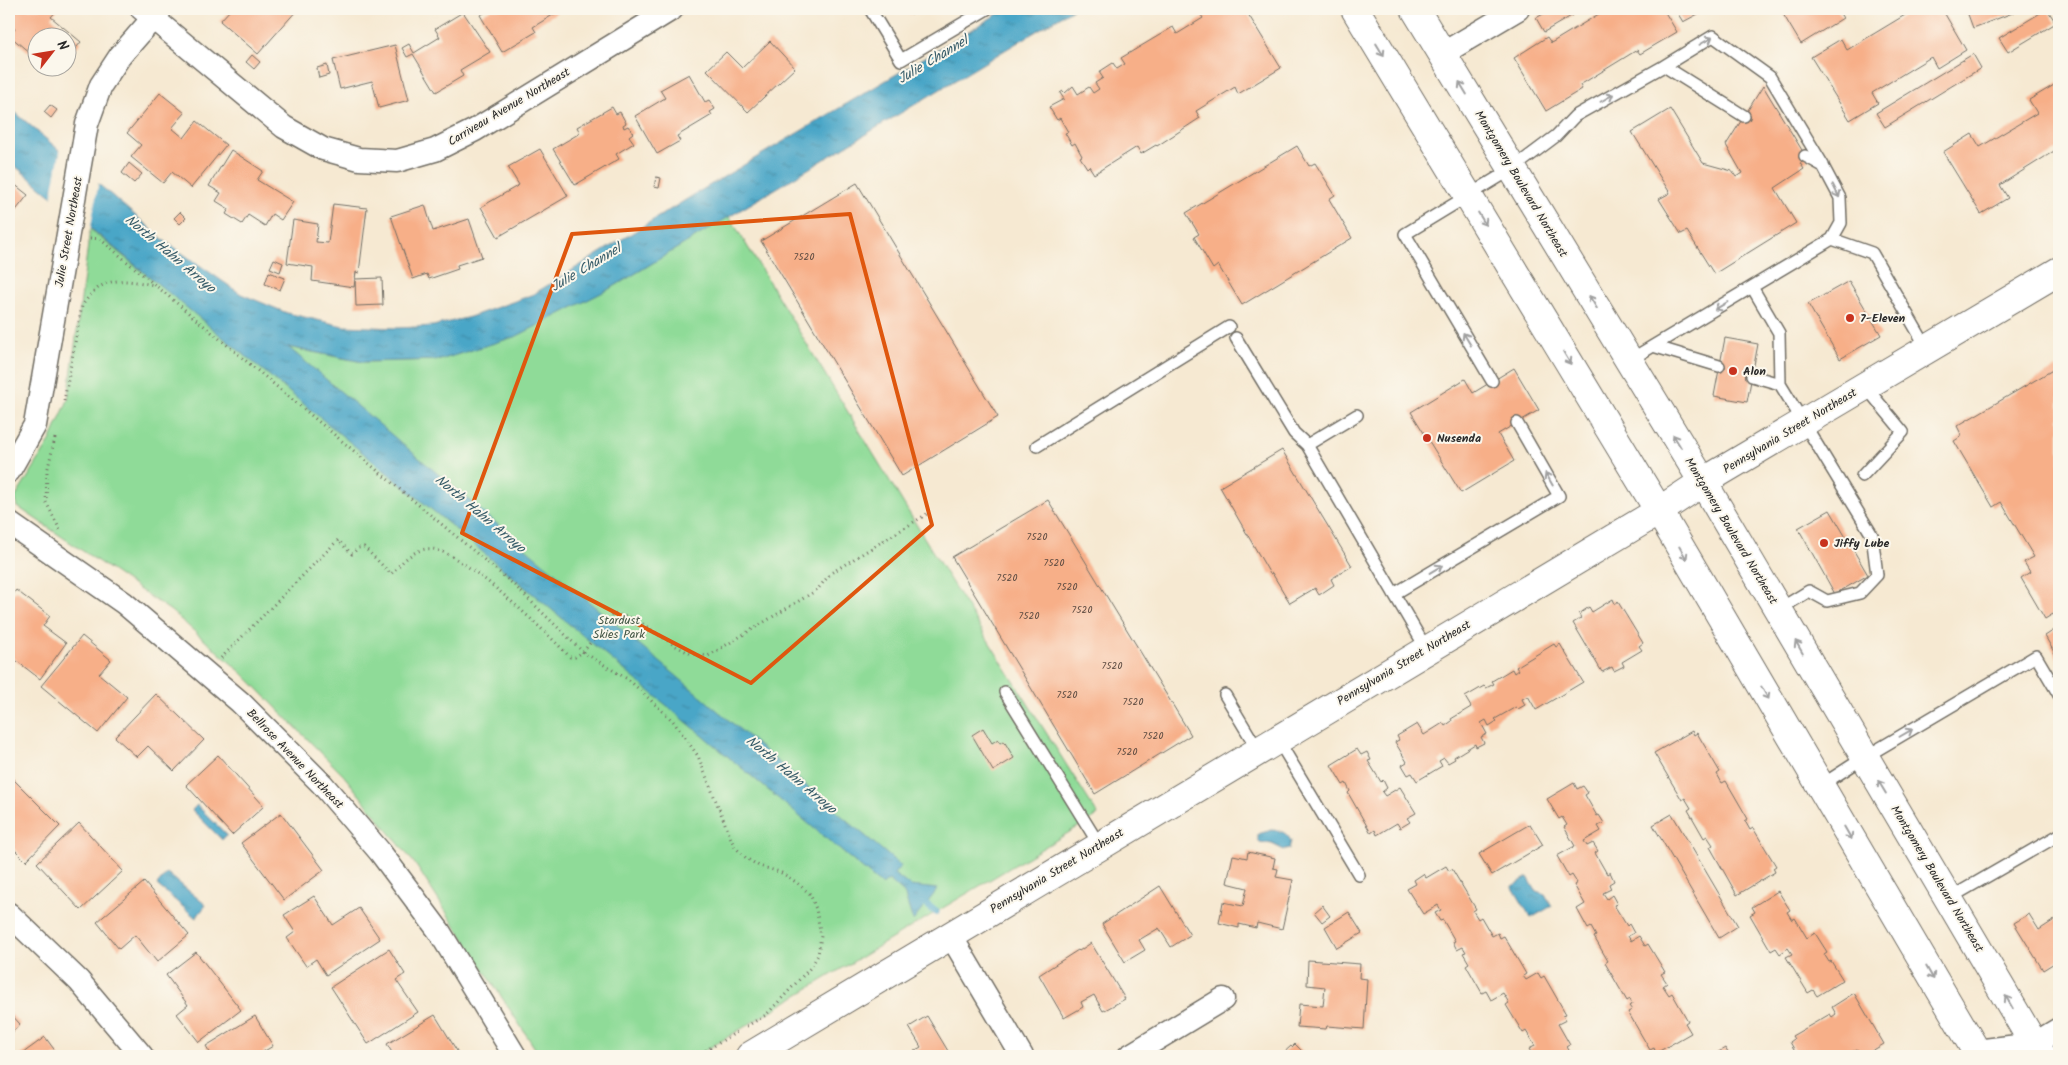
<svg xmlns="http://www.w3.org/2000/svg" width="2068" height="1065" font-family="Kalam,sans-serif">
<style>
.park{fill:#8fdb98;stroke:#5d8362}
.water{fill:url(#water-ripples);stroke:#3a6879}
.pier{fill:#f6e9d2}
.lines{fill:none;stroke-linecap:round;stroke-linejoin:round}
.stream{stroke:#49a6c7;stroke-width:7}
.building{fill:#f7af88}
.lane-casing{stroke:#726e65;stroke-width:14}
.street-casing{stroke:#726e65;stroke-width:25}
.secondary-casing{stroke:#726e65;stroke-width:30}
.primary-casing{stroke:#726e65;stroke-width:30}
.path{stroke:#726e65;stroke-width:3;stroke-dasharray:1 4;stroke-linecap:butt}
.lane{stroke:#fff;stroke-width:11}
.street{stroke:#fff;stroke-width:22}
.secondary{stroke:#fff;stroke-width:28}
.primary{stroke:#fff;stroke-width:28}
.oneway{stroke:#a0a0a0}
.marked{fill:none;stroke:#df570e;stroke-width:4;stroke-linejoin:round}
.poi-dot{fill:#c8321e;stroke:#fbf7ec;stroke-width:2}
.labels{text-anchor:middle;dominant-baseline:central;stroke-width:4;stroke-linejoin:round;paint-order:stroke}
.number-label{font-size:10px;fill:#5e4c42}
.street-label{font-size:12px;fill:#2b2b2b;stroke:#fbf7ec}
.poi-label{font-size:12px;font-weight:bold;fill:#2b2b2b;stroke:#fbf7ec;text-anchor:start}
.park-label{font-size:12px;fill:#445746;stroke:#fbf7ec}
.water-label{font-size:14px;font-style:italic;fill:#375c69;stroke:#fbf7ec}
</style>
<defs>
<pattern id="water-ripples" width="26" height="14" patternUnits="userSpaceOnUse" patternTransform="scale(1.25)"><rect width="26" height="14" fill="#49a6c7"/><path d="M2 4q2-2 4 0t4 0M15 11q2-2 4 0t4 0" fill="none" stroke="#3d87a2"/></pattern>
</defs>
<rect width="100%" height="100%" fill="#fbf7ec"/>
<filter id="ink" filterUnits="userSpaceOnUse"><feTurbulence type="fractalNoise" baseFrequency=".02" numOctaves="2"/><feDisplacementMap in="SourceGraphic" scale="10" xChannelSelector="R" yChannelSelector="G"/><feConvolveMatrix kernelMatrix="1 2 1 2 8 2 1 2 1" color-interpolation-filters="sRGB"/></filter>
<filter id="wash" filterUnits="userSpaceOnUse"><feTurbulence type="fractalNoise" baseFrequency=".0096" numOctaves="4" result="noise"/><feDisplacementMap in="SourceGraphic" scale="20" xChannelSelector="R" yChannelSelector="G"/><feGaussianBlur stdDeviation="1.12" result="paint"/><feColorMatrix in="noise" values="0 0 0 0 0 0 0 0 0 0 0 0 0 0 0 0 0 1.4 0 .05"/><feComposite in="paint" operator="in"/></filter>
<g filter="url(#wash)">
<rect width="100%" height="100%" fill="#f6e9d2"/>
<!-- park -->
<path class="park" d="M729,216l213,351 156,248 -402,241h-156l-125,-192 -71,-88 -103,-104 -70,-61 -153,-104 -3,-9 34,-55 19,-43 22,-171 50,41 147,77 76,15 77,-2 173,-73z"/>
<!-- water -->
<path class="water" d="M1006,9h67l-460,278 -96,49 -77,24 -77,2 -75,-15 613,519 -7,8 16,12 28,3 -25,32 -9,-28 -15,-13 -7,5 -445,-371 -428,-353v-54l157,135 75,52 46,19 56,13 55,2 35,-2 37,-9 62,-22 168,-104z
M197,805l30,30 -5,5 -30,-30z
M1272,830c10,1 14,2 19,11l-2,8 -5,1 -12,-6 -12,-2 -2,-2v-6z
M167,873l39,32 -10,13 -39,-33z
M1528,877l8,14 9,3 7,12 -21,12 -19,-32z"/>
<!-- pier -->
<path class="pier" d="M61,147l38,33 -9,52 -39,-32z"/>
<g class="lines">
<!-- stream -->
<path class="stream" d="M921,900l15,12"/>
</g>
<g id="blocks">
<!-- building -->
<path class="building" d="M12,9h46l-7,8 30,25 -13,16v-20h-30v22l-28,-24 5,-7 -6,-5v-12z
M231,9h67l-40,45 -38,-33z
M492,9h68l1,1 -28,17 3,5 -34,20 -22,-37z
M883,9h37l-9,5z
M1204,9h41l36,59 -43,26 -3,-7 -39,24 4,7 -43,28 -1,-1 -15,9 -4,-7 -43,27 -5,-8 -2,2 -7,-11 2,-1 -7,-13 -3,2 -7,-12 3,-1 -8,-14 -3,2 -8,-13 15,-8 -4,-6 3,-2 2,2 8,-7 5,8 11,-7 4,6 6,-4 -4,-6 8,-5 -4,-6 14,-9 4,6 8,-5 -4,-6 52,-31 4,7 26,-16 -4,-6z
M1552,9h31l-39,23 -8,-14z
M1607,9h56l14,23 -37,22 -3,-4 -57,35 2,4 -36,22 -32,-53 33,-21 4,6z
M1675,9h20l3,5 -15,8z
M1780,9h57l6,9 -42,26z
M1902,9h40l24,41 -29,18 -6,-11 -59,36 6,10 -28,17 -39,-63 30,-18 6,11 58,-35z
M1966,9h57l-50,19z
M2047,9l9,14 -48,29 -9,-14z
M463,12l27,40 -30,18 3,6 -27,16 -23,-38 -6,3 -5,-9 7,-4 5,9 26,-16 -5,-8z
M770,41l25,27 -47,44 -41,-42 19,-18 16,16z
M395,45l14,55 -30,8 -7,-27 -32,8 -7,-29z
M1973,54l8,14 -96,59 -9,-14z
M252,55l8,7 -6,7 -8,-7z
M327,65l2,10 -10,3 -2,-10z
M689,74l16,28 4,-2 6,9 -5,3 2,3 -35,21 3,5 -23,13 -22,-38 30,-18 -5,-8z
M2059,82v66l-59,37 8,13 -27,16 -38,-62 29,-18 8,13 57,-34 -8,-13z
M1763,86l45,74 -8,3 4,6 -29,19 21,35 -82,51 -27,-43 -6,3 -22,-35 11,-6 -38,-61 38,-23 33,54 29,8 4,6 6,-4 -16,-28z
M160,93l25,20 -13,15 12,10 13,-17 29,24 -35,43 -19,-16 -9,11 -32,-26 10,-12 -14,-12z
M50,105l7,5 -6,8 -7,-6z
M612,107l4,7 4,-2 6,11 -3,2 1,3 4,-2 5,7 -4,3 5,7 -18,11 3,5 -44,26 -22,-36 27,-16 -3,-6z
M1297,146l12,20 6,-3 20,32 -6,4 23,39 -110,67 -24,-40 -5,4 -19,-32 5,-3 -13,-21z
M540,149l28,47 -70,41 -17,-30 38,-22 -11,-18z
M231,150l32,21 -6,9 36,22 -12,18 -9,-6 -7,12 -17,-11 -6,9 -16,-10 3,-5 -13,-8 5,-8 -12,-7z
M129,163l13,11 -8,9 -12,-10z
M656,177l5,1 -2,10 -5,-1z
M9,180l19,15 -19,24z
M857,183l141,234 -96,59 -141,-235z
M333,204l34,4 -8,65 -3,-1 -2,15 -42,-6 1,-14 -26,-4 6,-43 25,4 -2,18 12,1z
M425,205l8,26 36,-12 13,38 -25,8 1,4 -29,10 -2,-5 -14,5 -22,-63z
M180,212l6,6 -6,6 -6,-6z
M274,259l9,4 -3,9 -10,-4z
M269,272l16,6 -5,12 -15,-6z
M382,278l1,27 -27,1 -1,-27z
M1849,281l32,54 -41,24 -32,-55z
M1725,338l33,6 -11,58 -33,-6z
M1514,368l25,42 -41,24 16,27 -53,32 -50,-81 54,-33 8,14z
M2056,368l3,5v251l-6,-10 -8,5 -24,-41 9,-6 -6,-10 10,-5 -33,-55 -8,5 -39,-66 8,-5 -5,-10z
M1282,450l70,116 -21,13 3,6 -15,10 -4,-7 -25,15 -18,-30 -2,1 -50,-87z
M1048,500l143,235 -96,59 -143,-237z
M1830,510l38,65 -33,19 -37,-66z
M16,590l34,26 -7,10 23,17 -26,36 -31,-24v-55z
M1613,599l2,5 3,-2 25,41 -4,3 3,4 -20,12 2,4 -10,5 -2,-4 -10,5 -29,-49 8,-5 -2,-4 10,-7 3,5z
M2059,627v34l-14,-25z
M82,636l29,24 -12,14 28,23 -29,36 -57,-47z
M1554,644l2,3 4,-3 23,38 -47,28 -8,-14 -6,3 3,6 -7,4 -2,-2 -21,12 2,2 -8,5 -3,-6 -5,3 6,11 -6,3 3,6 -8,4 -1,-3 -21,13 1,2 -7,4 -4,-5 -5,3 3,5 -25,15 -5,-8 -4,2 -6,-10 5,-3 -12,-20 4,-2 -2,-4 20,-12 7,11 19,-12 2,3 7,-5 -1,-2 20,-12 -6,-10 19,-11 2,2 8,-4 -2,-3 20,-12 2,4 4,-3 -2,-3z
M156,694l48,46 -30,31 -26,-25 -11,11 -22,-20z
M983,728l9,15 6,-4 2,4 4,-2 10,17 -21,13 -21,-36z
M1692,731l2,4 3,-2 23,39 -3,2 5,9 4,-2 22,38 -3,2 5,9 3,-2 23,38 -3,2 2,4 -38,23 -27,-48 3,-2 -6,-9 -3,2 -16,-28 3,-2 -6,-10 -3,2 -28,-47z
M1357,749l4,6 6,-3 4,8 -3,1 13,21 2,-2 4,8 -5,4 3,4 15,-9 16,26 -9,5 3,4 -10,6 -3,-5 -20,12 -2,-5 -4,3 -23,-40 2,-2 -4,-8 -3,2 -12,-20z
M218,755l46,51 -32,29 -46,-50z
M12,778l48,48 -34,35 -17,-17v-64z
M1574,783l3,6 6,-3 5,7 -3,2 12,21 2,-1 5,8 -6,3 3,5 -17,10 3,5 6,-3 5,8 -3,2 12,21 3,-2 4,9 -5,3 2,5 -8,4 4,6 5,-4 5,9 -3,1 13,21 2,-2 5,9 -6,3 3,5 8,-5 6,10 3,-2 17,28 -4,2 6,9 -4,3 6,9 3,-2 16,28 -3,2 6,10 -35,20 -2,-5 -4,2 -22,-38 4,-2 -3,-4 3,-2 -2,-5 -3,2 -22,-38 3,-2 -14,-24 2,-1 -5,-9 -3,2 -11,-20 8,-5 -11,-19 3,-2 -5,-8 -3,2 -12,-21 18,-10 -11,-19 3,-2 -5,-8 -3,2 -12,-20z
M281,813l43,57 -40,30 -43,-57z
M1672,814l66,112 -19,12 -66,-113z
M79,823l44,48 -42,39 -44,-47z
M1530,824l13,21 -51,30 -13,-21z
M1248,852l27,6 -2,10 5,1 -2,8 17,3 -11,49 -25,-6 -1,5 -17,-4v4l-20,-5 4,-21 20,4 4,-18 -20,-5 6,-28 14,3z
M1446,866l3,5 3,-2 24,40 -3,2 5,8 3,-2 11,19 6,-3 2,5 4,-2 22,38 -3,2 3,4 12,-7 3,5 3,-2 22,38 -3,1 3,5 -8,4 12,21 -3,2 5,8 3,-2 2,3h-44l-4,-7 6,-3 -9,-15 -3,2 -17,-28 3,-2 -6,-10 -12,7 -5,-9 -4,2 -16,-28 3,-2 -6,-10 3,-1 -3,-5 -6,3 -4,-8 2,-1 -12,-21 -3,1 -5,-8 6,-3 -3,-5 -15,9 -16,-25 9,-5 -2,-4 9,-6 3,4z
M144,882l45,53 -32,27 -22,-27 -16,14 -22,-27z
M1160,886l30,49 -19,12 -12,-19 -20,12 6,10 -20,12 -23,-38z
M1778,891l12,19 -3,2 5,8 3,-2 12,20 8,-5 12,19 -3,2 5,8 2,-1 12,19 -26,16 -4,-6 -5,3 -22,-36 6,-3 -4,-6 -8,6 -4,-6 -5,3 -21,-36 5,-3 -3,-5z
M314,896l19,29 26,-17 21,31 -54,36 -10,-16 -10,7 -19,-28 8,-6 -11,-17z
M1322,905l8,11 -8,6 -8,-10z
M1349,912l13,21 -25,15 -12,-21z
M2029,914l10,16 20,-13v43l-16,10 -29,-47z
M1091,943l34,56 -22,12 -9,-16 -13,7 2,5 -19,11 -25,-43 39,-25 1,1z
M389,949l16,25 -9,6 22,32 -50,32 -37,-57z
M196,952l45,58 -42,32 -22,-28 11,-9 -22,-30z
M1308,960l52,4 -1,14 8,1 -3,50 -37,-3 -1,3 -29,-2 2,-23 24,2 2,-19 -18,-2z
M1854,993l30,51 -21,12 -6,-7 -9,5 1,2h-51l-8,-14 4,-3 -2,-3 38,-22 2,3 4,-3 -4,-7z
M9,1012l11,12 -11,12z
M435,1015l25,41h-66l-7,-12z
M255,1016l18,30 -10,6 3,4h-54l-6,-10z
M927,1016l24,40h-45l15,-9 -12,-20z
M45,1037l14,19h-40z
M1295,1044l12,12h-27l11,-10 1,1z
M1725,1048l5,8h-18z"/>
</g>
</g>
<g filter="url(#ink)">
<use href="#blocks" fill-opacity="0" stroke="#726e65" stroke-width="1"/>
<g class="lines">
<defs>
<path id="lane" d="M870,9l31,51 86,-51
M1664,66l49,-30 57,41 53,88
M1832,239l40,14 56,97
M1752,287l27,46 1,51
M1236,338l58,95 13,12 120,205
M1653,346l66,20
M1628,361l204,-122 9,-16 -1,-25 -17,-32 -18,-10
M1752,376l28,8 92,151 5,40 -17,18 -33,8 -18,-10 -31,19
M1492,381l-87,-147 107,-65 44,-33 19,-20 89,-50 80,50
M1307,445l50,-30
M1037,446l192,-119
M1862,476l41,-44 -38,-46
M1394,594l165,-98 -42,-73
M1005,692l95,154
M1225,695l33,55
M1278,740l81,135
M1820,786l45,-29 171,-101 23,39
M1948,899l111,-64"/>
<path id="street" d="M142,9l142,118 39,22 36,10 38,2 38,-11 40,-20 197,-121
M1442,54l76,-45
M9,471l26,-46 52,-301 14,-39 19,-29 41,-47
M9,523l115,80 116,99 82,82 58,68 59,79 76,125
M9,914l70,67 63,75
M951,936l71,120
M1976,1051l58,-7 25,-15
M1129,1056l94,-57"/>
<path id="secondary" d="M750,1056l909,-545 44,-29 356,-211"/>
<path id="primary" d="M1355,9l304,502 320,545
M1415,9l288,473 338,574"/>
</defs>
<!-- lane casing -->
<use href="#lane" class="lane-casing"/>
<!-- street casing -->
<use href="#street" class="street-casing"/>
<!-- secondary casing -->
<use href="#secondary" class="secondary-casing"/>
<!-- primary casing -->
<use href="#primary" class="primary-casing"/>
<!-- path -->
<path class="path" d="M90,238l10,1 412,344 71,69 46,28 44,41 25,35 36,90 12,12 13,8 21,6 16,10 14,12 6,15 5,27 -3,19 -7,12 -27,29 -18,19 -21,12
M64,401l18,-95c20,-31 39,-27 72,-21
M55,438l-8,34 -1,30 14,28
M221,658l117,-118 14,14 6,-6 6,-1 27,27c10,-11 24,-27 41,-25 30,2 115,84 138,108h5l8,-5 30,-38 21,4 40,27 17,9 17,2 109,-66 14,-17 96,-59
M697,1056l40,-24"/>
<!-- lane -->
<use href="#lane" class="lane"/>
<!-- street -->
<use href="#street" class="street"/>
<!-- secondary -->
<use href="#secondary" class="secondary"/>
<!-- primary -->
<use href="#primary" class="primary"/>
</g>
<!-- one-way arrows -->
<defs><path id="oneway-shaft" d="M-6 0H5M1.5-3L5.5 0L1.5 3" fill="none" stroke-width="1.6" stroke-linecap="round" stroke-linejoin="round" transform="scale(1.25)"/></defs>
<g class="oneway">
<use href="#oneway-shaft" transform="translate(1706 41) rotate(-30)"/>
<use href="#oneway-shaft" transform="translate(1380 50) rotate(59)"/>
<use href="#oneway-shaft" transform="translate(1463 88) rotate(-121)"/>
<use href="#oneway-shaft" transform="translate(1607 98) rotate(-30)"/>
<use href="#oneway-shaft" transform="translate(1836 191) rotate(63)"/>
<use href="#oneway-shaft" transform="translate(1482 219) rotate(59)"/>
<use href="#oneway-shaft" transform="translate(1593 302) rotate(-121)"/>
<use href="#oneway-shaft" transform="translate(1721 306) rotate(149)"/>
<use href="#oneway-shaft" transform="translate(1467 339) rotate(-121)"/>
<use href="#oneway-shaft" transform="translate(1567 358) rotate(59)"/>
<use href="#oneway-shaft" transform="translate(1677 441) rotate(-121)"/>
<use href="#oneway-shaft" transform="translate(1549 479) rotate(-120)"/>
<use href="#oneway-shaft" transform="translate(1683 553) rotate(60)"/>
<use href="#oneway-shaft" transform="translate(1436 569) rotate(-31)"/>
<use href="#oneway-shaft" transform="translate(1799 647) rotate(-120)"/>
<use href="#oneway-shaft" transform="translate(1765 693) rotate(60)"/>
<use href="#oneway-shaft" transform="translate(1906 733) rotate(-30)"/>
<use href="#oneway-shaft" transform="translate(1882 787) rotate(-121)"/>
<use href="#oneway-shaft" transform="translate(1848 833) rotate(60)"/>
<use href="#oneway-shaft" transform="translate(1930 973) rotate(60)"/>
<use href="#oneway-shaft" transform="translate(2009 1002) rotate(-120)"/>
</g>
</g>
<!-- marked area -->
<path class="marked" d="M850,214l82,311 -181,158 -289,-150 110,-299z"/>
<!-- markers -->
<g class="poi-dot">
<circle cx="1850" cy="318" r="5"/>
<circle cx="1733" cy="371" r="5"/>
<circle cx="1427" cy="438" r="5"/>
<circle cx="1824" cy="543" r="5"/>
</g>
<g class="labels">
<!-- number labels -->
<g class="number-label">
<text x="804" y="257">7520</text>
<text x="1037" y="537">7520</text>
<text x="1054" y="563">7520</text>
<text x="1007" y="578">7520</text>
<text x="1067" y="587">7520</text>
<text x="1082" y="610">7520</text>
<text x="1029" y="616">7520</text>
<text x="1112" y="666">7520</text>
<text x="1067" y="695">7520</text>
<text x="1133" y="702">7520</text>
<text x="1153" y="736">7520</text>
<text x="1127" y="752">7520</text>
</g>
<!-- street labels -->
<g class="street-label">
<text transform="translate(509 107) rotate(-31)">Carriveau Avenue Northeast</text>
<text transform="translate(1521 184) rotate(59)">Montgomery Boulevard Northeast</text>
<text transform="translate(69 232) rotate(-80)">Julie Street Northeast</text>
<text transform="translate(1790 431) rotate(-31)">Pennsylvania Street Northeast</text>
<text transform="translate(1731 531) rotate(59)">Montgomery Boulevard Northeast</text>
<text transform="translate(1404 663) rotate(-31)">Pennsylvania Street Northeast</text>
<text transform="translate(295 759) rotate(46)">Bellrose Avenue Northeast</text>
<text transform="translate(1057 871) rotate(-31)">Pennsylvania Street Northeast</text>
<text transform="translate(1937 879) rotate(59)">Montgomery Boulevard Northeast</text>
</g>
<!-- poi labels -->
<g class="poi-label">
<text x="1860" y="318">7-Eleven</text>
<text x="1743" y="371">Alon</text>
<text x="1437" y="438">Nusenda</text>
<text x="1834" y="543">Jiffy Lube</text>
</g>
<!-- park labels -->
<g class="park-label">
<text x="619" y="620">Stardust<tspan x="619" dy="14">Skies Park</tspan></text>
</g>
<!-- water labels -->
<g class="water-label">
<text transform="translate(933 60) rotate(-31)">Julie Channel</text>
<text transform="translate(170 254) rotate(40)">North Hahn Arroyo</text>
<text transform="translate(586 268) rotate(-31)">Julie Channel</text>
<text transform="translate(480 514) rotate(40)">North Hahn Arroyo</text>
<text transform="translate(791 775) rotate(40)">North Hahn Arroyo</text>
</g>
</g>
<!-- margin -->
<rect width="2068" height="1065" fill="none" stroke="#fbf7ec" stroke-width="30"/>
<!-- north arrow -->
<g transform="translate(52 52) rotate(59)"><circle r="24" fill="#fbf7ec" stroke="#a8a59f"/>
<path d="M0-4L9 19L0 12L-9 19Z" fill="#c8321e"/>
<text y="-8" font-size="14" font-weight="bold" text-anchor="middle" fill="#2b2b2b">N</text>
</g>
</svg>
